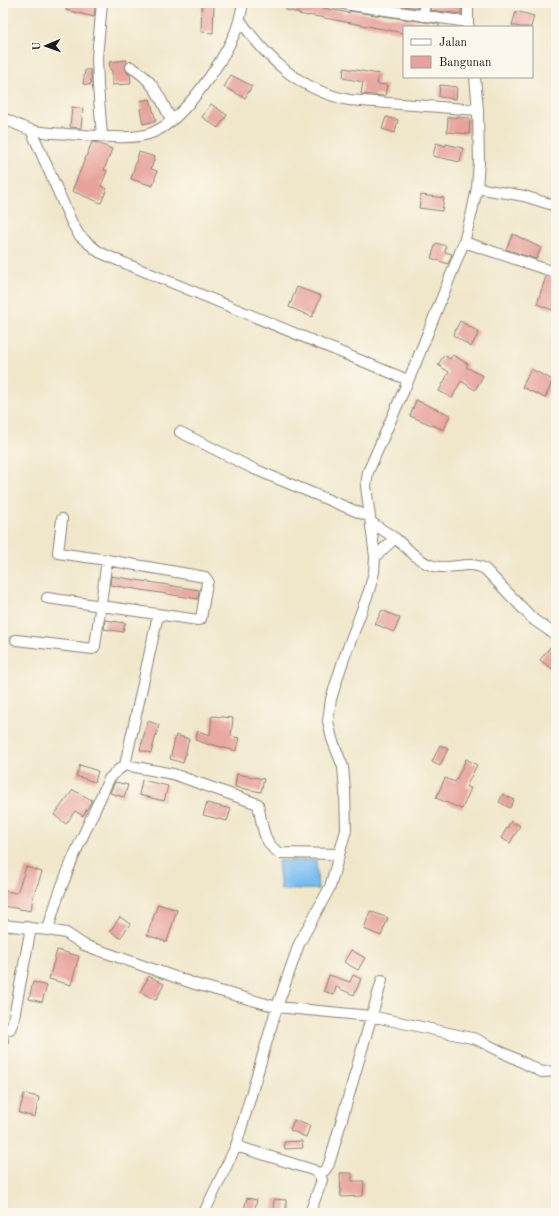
<svg xmlns="http://www.w3.org/2000/svg" width="559" height="1216" font-family="'Old Standard TT',serif">
<style>
.water{fill:#79bef0;stroke:#4a6d86}
.building{fill:#e7a29b}
.lines{fill:none;stroke-linecap:round;stroke-linejoin:round}
.minor-casing{stroke:#868274;stroke-width:12}
.minor{stroke:#fff;stroke-width:10}
</style>
<rect width="100%" height="100%" fill="#fbf7ec"/>
<filter id="ink" filterUnits="userSpaceOnUse"><feTurbulence type="fractalNoise" baseFrequency=".025" numOctaves="2"/><feDisplacementMap in="SourceGraphic" scale="8" xChannelSelector="R" yChannelSelector="G"/><feConvolveMatrix kernelMatrix="1 2 1 2 8 2 1 2 1" color-interpolation-filters="sRGB"/></filter>
<filter id="wash" filterUnits="userSpaceOnUse"><feTurbulence type="fractalNoise" baseFrequency=".012" numOctaves="4" result="noise"/><feDisplacementMap in="SourceGraphic" scale="16" xChannelSelector="R" yChannelSelector="G"/><feGaussianBlur stdDeviation="0.9" result="paint"/><feColorMatrix in="noise" values="0 0 0 0 0 0 0 0 0 0 0 0 0 0 0 0 0 1.4 0 .05"/><feComposite in="paint" operator="in"/></filter>
<g filter="url(#wash)">
<rect width="100%" height="100%" fill="#f0e7cb"/>
<!-- water -->
<path class="water" d="M316,860l2,29 -37,1 -3,-29z"/>
<g id="blocks">
<!-- building -->
<path class="building" d="M67,3h28l-1,14 -28,-7z
M202,3h12l-1,30 -12,-1z
M287,3h11l51,10v-2l90,13v3h-35v6l-95,-18v1l-10,-2v-1l-13,-3z
M382,3h36v5z
M431,3h31l-1,11 -31,-4z
M516,11l18,5 -3,11h-11l-8,-2z
M127,60l-2,7 3,7h2l1,10 -19,1v-15h-2l-1,-8z
M344,68l35,6 -2,10 10,1 -2,11 -24,-2 2,-12 -20,-4z
M85,70h6v15l-8,-1z
M231,75l21,11 -7,12 -21,-11z
M440,85l17,2 -1,12 -17,-2z
M150,99l6,22 -13,3 -3,-15h2l-2,-8z
M211,104l16,11 -9,13 -16,-11z
M72,107l11,2 -2,19 -11,-1z
M386,117l12,3 -3,13 -13,-4z
M448,117l22,1 -1,16 -22,-2z
M92,142l6,1 14,6 -8,21 3,1 -6,15 6,3 -6,14 -29,-12z
M436,143l10,3v-2l17,4 -3,14 -27,-6z
M139,152l16,5 -4,12 6,2 -4,15 -22,-7z
M421,195l23,3 -2,13 -23,-3z
M513,234l28,14 -5,11 -30,-10z
M436,243l10,3 -1,6 7,2 -4,10 -17,-6z
M546,276l10,2v22l-4,10 -15,-6z
M297,287l24,9 -9,21 -23,-10z
M460,321l19,11 -8,15 -18,-12z
M444,355l6,4 3,-4 15,9 -2,3 17,9 -8,14 -14,-9 -9,17 -13,-7 10,-19 -11,-7z
M531,369l22,11 -8,18 -23,-11z
M416,400l34,15 -6,15 -34,-14z
M111,576l88,14 -1,9 -88,-14z
M382,610l18,8 -6,14 -19,-8z
M105,620l20,3 -2,9 -19,-3z
M550,647l6,5v11l-4,6 -12,-9z
M212,716l21,2 -2,18 8,2 -3,13 -26,-7v1l-15,-5 3,-9 12,4z
M148,721l11,4 -8,28 -11,-3z
M176,735l13,4 -6,24 -13,-4z
M440,745l8,4 -8,17 -8,-4z
M466,759l11,6 -11,22 5,1 -9,21 -26,-11 9,-20 10,4z
M80,765l18,6 -3,11 -19,-6z
M237,774l27,5 -3,13 -26,-5z
M142,780l26,6 -4,15 -25,-6z
M115,782l13,3 -4,12 -14,-4z
M73,790l19,10 -9,16 -8,-5 -9,13 -12,-9z
M503,794l11,6 -4,8 -11,-6z
M207,803l24,6 -4,12 -24,-6z
M511,821l9,5 -10,17 -9,-5z
M26,867l16,5 -9,25 -2,14 -28,-5 1,-15 13,2z
M158,904l19,6 -10,32 -20,-7z
M370,911l18,7 -7,18 -17,-7z
M120,917l10,7 -10,14 -10,-7z
M57,950l22,6 -8,29 -22,-6z
M351,950l14,8 -7,12 -14,-8z
M329,975l21,7 3,-7 8,4 -7,16 -18,-8 -2,8 -10,-4z
M149,976l15,8 -8,16 -16,-8z
M33,982l14,4 -5,16 -13,-3z
M24,1094l15,3 -4,20 -16,-4z
M294,1120l16,6 -4,11 -16,-7z
M302,1141l1,7 -18,1 -1,-7z
M340,1173h12v8h12l-1,15 -22,1z
M247,1198l10,2 -3,13h-11z
M274,1199l12,1v13h-13z"/>
</g>
</g>
<g filter="url(#ink)">
<use href="#blocks" fill-opacity="0" stroke="#868274" stroke-width="1"/>
<g class="lines">
<defs>
<path id="minor" d="M102,3l-5,54 1,29 4,50
M337,3l124,18 7,3 1,3
M423,16l2,-13
M240,20c28,40 60,70 109,80l129,10
M468,24v-21
M131,67c23,14 29,30 40,53
M3,118c9,4 18,9 28,12 11,3 24,3 36,4 24,1 65,8 87,-2 30,-13 67,-68 80,-97 5,-10 7,-21 9,-32
M31,130l41,93 7,12 9,8 11,9 18,8 291,120
M477,188l47,8 32,10
M464,242l90,30
M180,432l74,37 116,48
M371,522c8,6 17,11 25,17 11,9 24,24 38,27 16,5 35,-7 51,3l49,51 22,15
M375,557l20,-19
M47,598l151,22 3,-1 6,-36 1,-2 -3,-4 -98,-17 -49,-7 4,-34
M16,640l77,9 2,-3 12,-86
M125,765l33,-150
M339,854l-59,-1c-18,-9 -18,-32 -22,-49l-85,-30 -48,-9 -7,5 -9,9c-22,49 -48,99 -61,151l18,3 18,12 111,39 82,23 94,9 105,23 66,33 14,-1
M3,925l45,5
M3,1030l7,-1 3,-7 17,-89 -3,-6
M3,1040v1
M236,1146l77,24 6,4 3,6 -12,33
M319,1174l6,-4 4,-6 53,-184
M204,1213l32,-67 41,-139 22,-63 31,-57 16,-57 -1,-40 -2,-23 -11,-28 -4,-18 3,-22 12,-38 26,-70 5,-19 1,-15 -9,-71 2,-14 47,-107 49,-123 8,-30 5,-24 2,-26 -1,-52 -3,-33"/>
</defs>
<!-- minor casing -->
<use href="#minor" class="minor-casing"/>
<!-- minor -->
<use href="#minor" class="minor"/>
</g>
</g>
<!-- margin -->
<rect width="559" height="1216" fill="none" stroke="#fbf7ec" stroke-width="16"/>
<!-- legend -->
<rect x="403" y="26" width="130" height="52" fill="#fbf7ec" stroke="#a29f99"/>
<rect x="411" y="39" width="20" height="6" fill="#ffffff" stroke="#a29f99"/>
<text x="439" y="46" font-size="12" fill="#1c1c1c">Jalan</text>
<rect x="411" y="56" width="20" height="12" fill="#e7a29b" stroke="#a29f99"/>
<text x="439" y="66" font-size="12" fill="#1c1c1c">Bangunan</text>
<!-- north arrow -->
<g transform="translate(46 46) rotate(268)" stroke="#fbf7ec" stroke-width="3" paint-order="stroke">
<path d="M0-3L7 15L0 10L-7 15Z" fill="#1c1c1c"/>
<text y="-6" font-size="11" font-weight="bold" text-anchor="middle" fill="#1c1c1c">U</text>
</g>
</svg>
